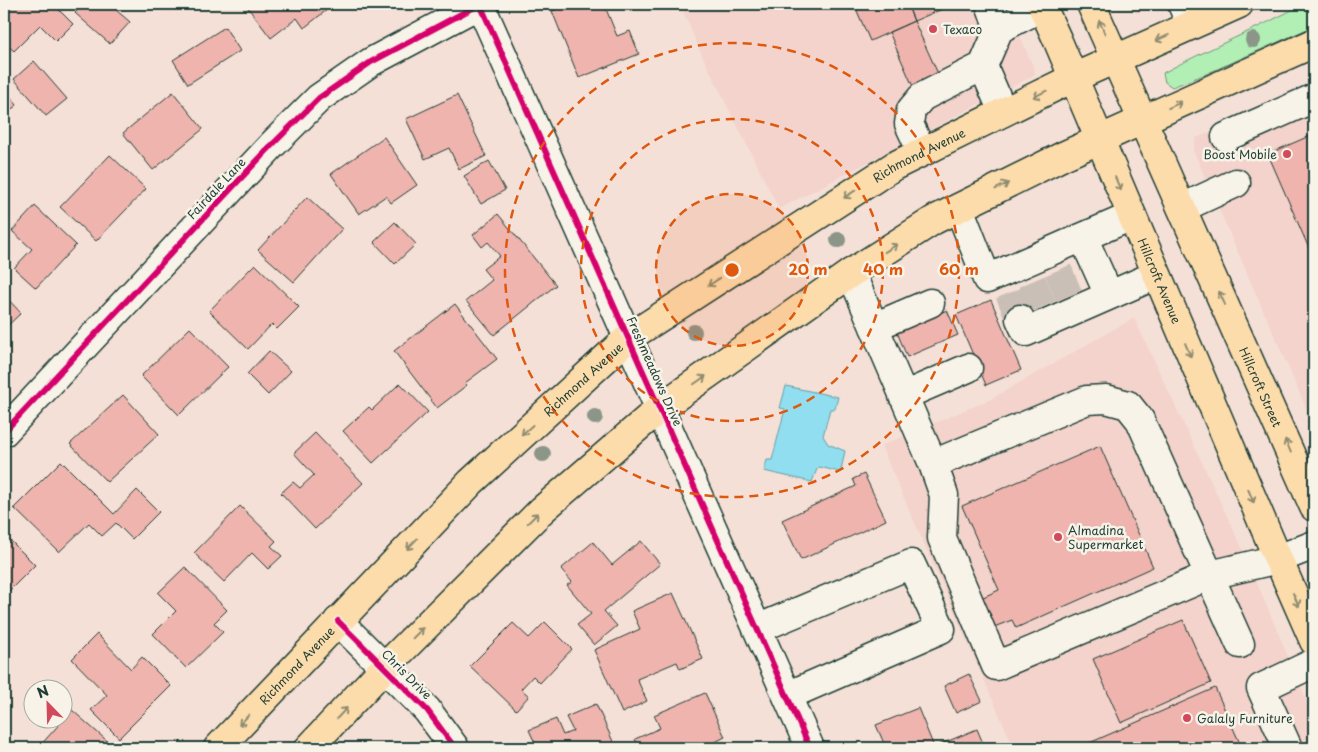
<svg xmlns="http://www.w3.org/2000/svg" width="1318" height="752" font-family="'Playpen Sans',sans-serif">
<style>
.built{fill:#f3d3cb}
.green{fill:#b2efb5;stroke:#689674}
.water{fill:#90deef;stroke:#639ea4}
.building{fill:#efb4ae;stroke:#1f3d34}
.lines{fill:none;stroke-linecap:round;stroke-linejoin:round}
.minor-tunnel{stroke:#cabfb6;stroke-width:28;stroke-dasharray:28 14;stroke-linecap:butt}
.minor-casing{stroke:#1f3d34;stroke-width:31}
.major-casing{stroke:#1f3d34;stroke-width:31}
.minor{stroke:#f7f3e8;stroke-width:28}
.major{stroke:#fddcac;stroke-width:28}
.cycleway-casing{stroke:#f7f3e8;stroke-width:9}
.cycleway{stroke:#d6006c;stroke-width:6}
.tree{fill:#8b9588}
.oneway{stroke:#8e8c70}
.ring{fill:none;stroke:#de580e;stroke-width:2.5;stroke-dasharray:9 6}
.poi-dot{fill:#d1495b;stroke:#f7f3e8;stroke-width:2}
.labels{text-anchor:middle;dominant-baseline:central;stroke-width:5;stroke-linejoin:round;paint-order:stroke}
.poi-label{font-size:12px;fill:#1f3d34;stroke:#f7f3e8;text-anchor:start}
.street-label{font-size:12px;fill:#1f3d34;stroke:#f7f3e8}
.centre{fill:#de580e;stroke:#f7f3e8;stroke-width:2.5}
.ring-label{font-size:15px;text-anchor:middle;font-weight:bold;fill:#de580e;stroke:#f7f3e8;stroke-width:5;stroke-linejoin:round;paint-order:stroke}
</style>
<rect width="100%" height="100%" fill="#f5e0d7"/>
<filter id="ink" filterUnits="userSpaceOnUse"><feTurbulence type="fractalNoise" baseFrequency=".02" numOctaves="2"/><feDisplacementMap in="SourceGraphic" scale="10" xChannelSelector="R" yChannelSelector="G"/><feConvolveMatrix kernelMatrix="1 2 1 2 8 2 1 2 1" color-interpolation-filters="sRGB"/></filter>
<g filter="url(#ink)">
<!-- built -->
<path class="built" d="M680,4h327l29,70 -257,135 -79,-158z
M1123,4h41l-26,9 -13,-6z
M1314,87v339l-121,-276 3,-12z
M1134,318l109,232 71,168v30h-300l-133,-302 110,-47z"/>
<!-- green -->
<path class="green" d="M1303,4h11v22l-108,48 -34,13 -7,-5 -2,-9c46,-25 95,-44 140,-69z"/>
<!-- water -->
<path class="water" d="M786,386l52,11 -3,12h-5l-7,27 5,8 17,7 -4,19 -2,2 -19,-5 -3,2 -5,13 -48,-11 3,-11h5l13,-51 -5,-1z"/>
<!-- building -->
<path class="building" d="M4,4h49l20,20 -17,17 -16,-16 -26,26 -10,-9z
M83,4h26l21,18 -20,22 -35,-31z
M245,4h79l4,5 -24,19 -7,-10 -26,20z
M571,4h33l13,32 13,-5 9,23 -60,24 -27,-67z
M854,4h53l7,17 -44,20z
M907,4h47l-40,17z
M914,21l26,57 -26,11 -25,-57z
M225,27l15,24 -52,33 -15,-24z
M34,61l33,38 -21,17 -32,-37z
M4,89l13,16 -13,10z
M173,92l30,37 -50,41 -30,-37z
M457,95l29,61 -27,13 -10,-21 -24,11 -19,-40z
M1314,134v126l-46,-106z
M384,137l33,48 -26,18 -5,-7 -27,18 -28,-40z
M110,155l36,34 -50,52 -36,-34z
M489,161l16,29 -24,14 -17,-28z
M307,197l35,32 -48,53 -36,-32z
M35,206l41,39 -40,43 -22,-20 18,-19 -20,-18z
M498,214l58,71 -62,50 -28,-34 26,-21 -9,-11 17,-13 -12,-14 -6,5 -9,-12z
M395,222l21,22 -21,20 -21,-22z
M255,264l44,43 -22,22 -5,-5 -24,25 -39,-38z
M4,295l17,18 -17,16z
M991,300l30,70 -35,15 -30,-70z
M455,304l42,55 -32,24 2,2 -30,23 -43,-57z
M947,310l11,25 -51,22 -10,-25z
M190,328l38,39 -49,48 -38,-39z
M269,351l22,20 -23,24 -21,-21z
M400,383l28,29 -55,51 -30,-32 26,-24 3,3z
M123,395l36,39 -52,48 -37,-38z
M315,433l48,50 -48,46 -34,-36 12,-11 7,6 14,-13 -20,-22z
M1100,446l53,121 -137,61 -4,-8 -18,7 -13,-29 18,-8 -37,-84z
M61,461l53,53 23,-24 22,22 -27,27 -16,-16 -14,13 -13,-13 -30,29 -45,-44z
M864,474l22,46 -85,40 -19,-40 74,-34 -3,-7z
M240,506l36,35 -5,5 11,10 -14,13 -16,-16 -28,29 -30,-29z
M4,534l31,31 -31,31z
M641,541l19,23 -56,47 13,15 -23,19 -17,-20 14,-11 -24,-29 5,-3 -11,-13 32,-27 19,23z
M185,567l42,43 -13,13 9,9 -37,36 -33,-34 23,-23 -18,-18z
M673,593l30,66 -23,10 -3,-7 -40,17 10,22 -25,12 -28,-63 46,-21 -8,-18z
M1183,620l28,63 -90,40 -28,-64z
M545,622l27,27 -32,34 -7,-7 -12,13 8,7 -13,14 -46,-44 43,-43 16,15z
M97,634l34,35 11,-12 29,29 -52,52 -28,-28 16,-15 -35,-36z
M969,674l13,27 -26,12 -12,-27z
M1215,688l27,60h-164z
M705,693l20,44 -14,7 2,4h-74l-4,-9 25,-11 -6,-13z
M596,704l20,44h-87l7,-3 -7,-15 27,-11 7,16 10,-4 -7,-14z
M918,708l16,39 43,-18 8,19h-99l-10,-23z
M72,710l42,37 -1,1h-75z"/>
<g class="lines">
<!-- minor-tunnel -->
<path class="minor-tunnel" d="M1058,270l11,26
M1032,281l12,28
M1009,293l11,26"/>
<defs>
<path id="minor" d="M480,4l330,744
M990,4l9,25
M1182,4l9,21
M983,66l16,-37 43,-22
M1226,137l88,-39
M922,152l-13,-28 2,-14 11,-13 61,-31 20,46
M959,208l28,71 96,-42 26,58
M1182,208l54,-25
M1083,237l49,-21
M851,273l82,191 11,31 -2,43 54,128 214,-91 68,-16 36,-14
M1020,319l6,13 130,-57
M874,327l56,-24
M903,396l65,-28
M4,432l268,-287 47,-47 52,-36 109,-58
M933,464l154,-64 19,-1 22,6 12,15 100,224
M338,621l89,89 28,38
M757,629l154,-65 30,65 -154,67
M1288,748l-27,-60 53,-25"/>
<g id="major">
<path id="s1" d="M1041,4l16,35 221,520 36,82"/>
<path id="s2" d="M1091,4l223,503"/>
<path id="s3" d="M218,748l253,-266 157,-144 266,-172 179,-88 166,-74"/>
<path d="M309,748l75,-80 158,-158 118,-102 191,-135 83,-53 129,-64 251,-113"/>
</g>
</defs>
<!-- minor casing -->
<use href="#minor" class="minor-casing"/>
<!-- major casing -->
<use href="#major" class="major-casing"/>
<!-- minor -->
<use href="#minor" class="minor"/>
<!-- major -->
<use href="#major" class="major"/>
<defs>
<path id="cycleway" d="M480,4l330,744
M4,432l268,-287 47,-47 52,-36 109,-58
M338,621l89,89 28,38"/>
</defs>
<!-- cycleway casing -->
<use href="#cycleway" class="cycleway-casing"/>
<!-- cycleway -->
<use href="#cycleway" class="cycleway"/>
</g>
<!-- trees -->
<g class="tree">
<circle cx="1253" cy="40" r="8"/>
<circle cx="838" cy="240" r="8"/>
<circle cx="694" cy="332" r="8"/>
<circle cx="595" cy="417" r="8"/>
<circle cx="543" cy="454" r="8"/>
</g>
<!-- one-way arrows -->
<defs><path id="oneway-shaft" d="M-6 0H5M1.5-3L5.5 0L1.5 3" fill="none" stroke-width="1.6" stroke-linecap="round" stroke-linejoin="round" transform="scale(1.25)"/></defs>
<g class="oneway">
<use href="#oneway-shaft" transform="translate(1102 27) rotate(-114)"/>
<use href="#oneway-shaft" transform="translate(1162 38) rotate(156)"/>
<use href="#oneway-shaft" transform="translate(1040 94) rotate(154)"/>
<use href="#oneway-shaft" transform="translate(1175 105) rotate(-25)"/>
<use href="#oneway-shaft" transform="translate(1118 184) rotate(67)"/>
<use href="#oneway-shaft" transform="translate(1002 186) rotate(-27)"/>
<use href="#oneway-shaft" transform="translate(850 194) rotate(147)"/>
<use href="#oneway-shaft" transform="translate(891 248) rotate(-33)"/>
<use href="#oneway-shaft" transform="translate(714 282) rotate(147)"/>
<use href="#oneway-shaft" transform="translate(1222 298) rotate(-114)"/>
<use href="#oneway-shaft" transform="translate(1188 350) rotate(67)"/>
<use href="#oneway-shaft" transform="translate(700 380) rotate(-35)"/>
<use href="#oneway-shaft" transform="translate(527 430) rotate(138)"/>
<use href="#oneway-shaft" transform="translate(1288 446) rotate(-114)"/>
<use href="#oneway-shaft" transform="translate(1251 496) rotate(67)"/>
<use href="#oneway-shaft" transform="translate(533 518) rotate(-45)"/>
<use href="#oneway-shaft" transform="translate(412 544) rotate(134)"/>
<use href="#oneway-shaft" transform="translate(1296 600) rotate(66)"/>
<use href="#oneway-shaft" transform="translate(418 633) rotate(-45)"/>
<use href="#oneway-shaft" transform="translate(342 713) rotate(-47)"/>
<use href="#oneway-shaft" transform="translate(244 720) rotate(133)"/>
</g>
</g>
<!-- distance rings -->
<circle cx="732" cy="270" r="76" fill="#de580e" fill-opacity=".12"/>
<g class="ring">
<circle cx="732" cy="270" r="76"/>
<circle cx="732" cy="270" r="151"/>
<circle cx="732" cy="270" r="227"/>
</g>
<!-- markers -->
<g class="poi-dot">
<circle cx="933" cy="29" r="5"/>
<circle cx="1287" cy="154" r="5"/>
<circle cx="1058" cy="537" r="5"/>
<circle cx="1187" cy="718" r="5"/>
</g>
<g class="labels">
<!-- poi labels -->
<g class="poi-label">
<text x="943" y="29">Texaco</text>
<text x="1277" y="154" text-anchor="end">Boost Mobile</text>
<text x="1068" y="530">Almadina<tspan x="1068" dy="14">Supermarket</tspan></text>
<text x="1197" y="718">Galaly Furniture</text>
</g>
<!-- street labels -->
<g class="street-label">
<text stroke="none"><textPath href="#s3" startOffset="924">Richmond Avenue</textPath></text>
<text transform="translate(216 188) rotate(-47)">Fairdale Lane</text>
<text stroke="none"><textPath href="#s1" startOffset="301">Hillcroft Avenue</textPath></text>
<text transform="translate(655 371) rotate(66)">Freshmeadows Drive</text>
<text stroke="none"><textPath href="#s3" startOffset="519">Richmond Avenue</textPath></text>
<text stroke="none"><textPath href="#s2" startOffset="419">Hillcroft Street</textPath></text>
<text stroke="none"><textPath href="#s3" startOffset="114">Richmond Avenue</textPath></text>
<text transform="translate(407 674) rotate(45)">Chris Drive</text>
</g>
</g>
<circle cx="732" cy="270" r="8" class="centre"/>
<g class="ring-label">
<text x="808" y="275">20 m</text>
<text x="883" y="275">40 m</text>
<text x="959" y="275">60 m</text>
</g>
<!-- margin -->
<rect width="1318" height="752" fill="none" stroke="#f7f3e8" stroke-width="20"/>
<rect x="10" y="10" width="1298" height="732" fill="none" stroke="#1f3d34" stroke-width="2" filter="url(#ink)"/>
<!-- north arrow -->
<g transform="translate(48 704) rotate(337)"><circle r="24" fill="#f7f3e8" stroke="#a1aaa0"/>
<path d="M0-4L9 19L0 12L-9 19Z" fill="#d1495b"/>
<text y="-8" font-size="14" font-weight="bold" text-anchor="middle" fill="#1f3d34">N</text>
</g>
</svg>
